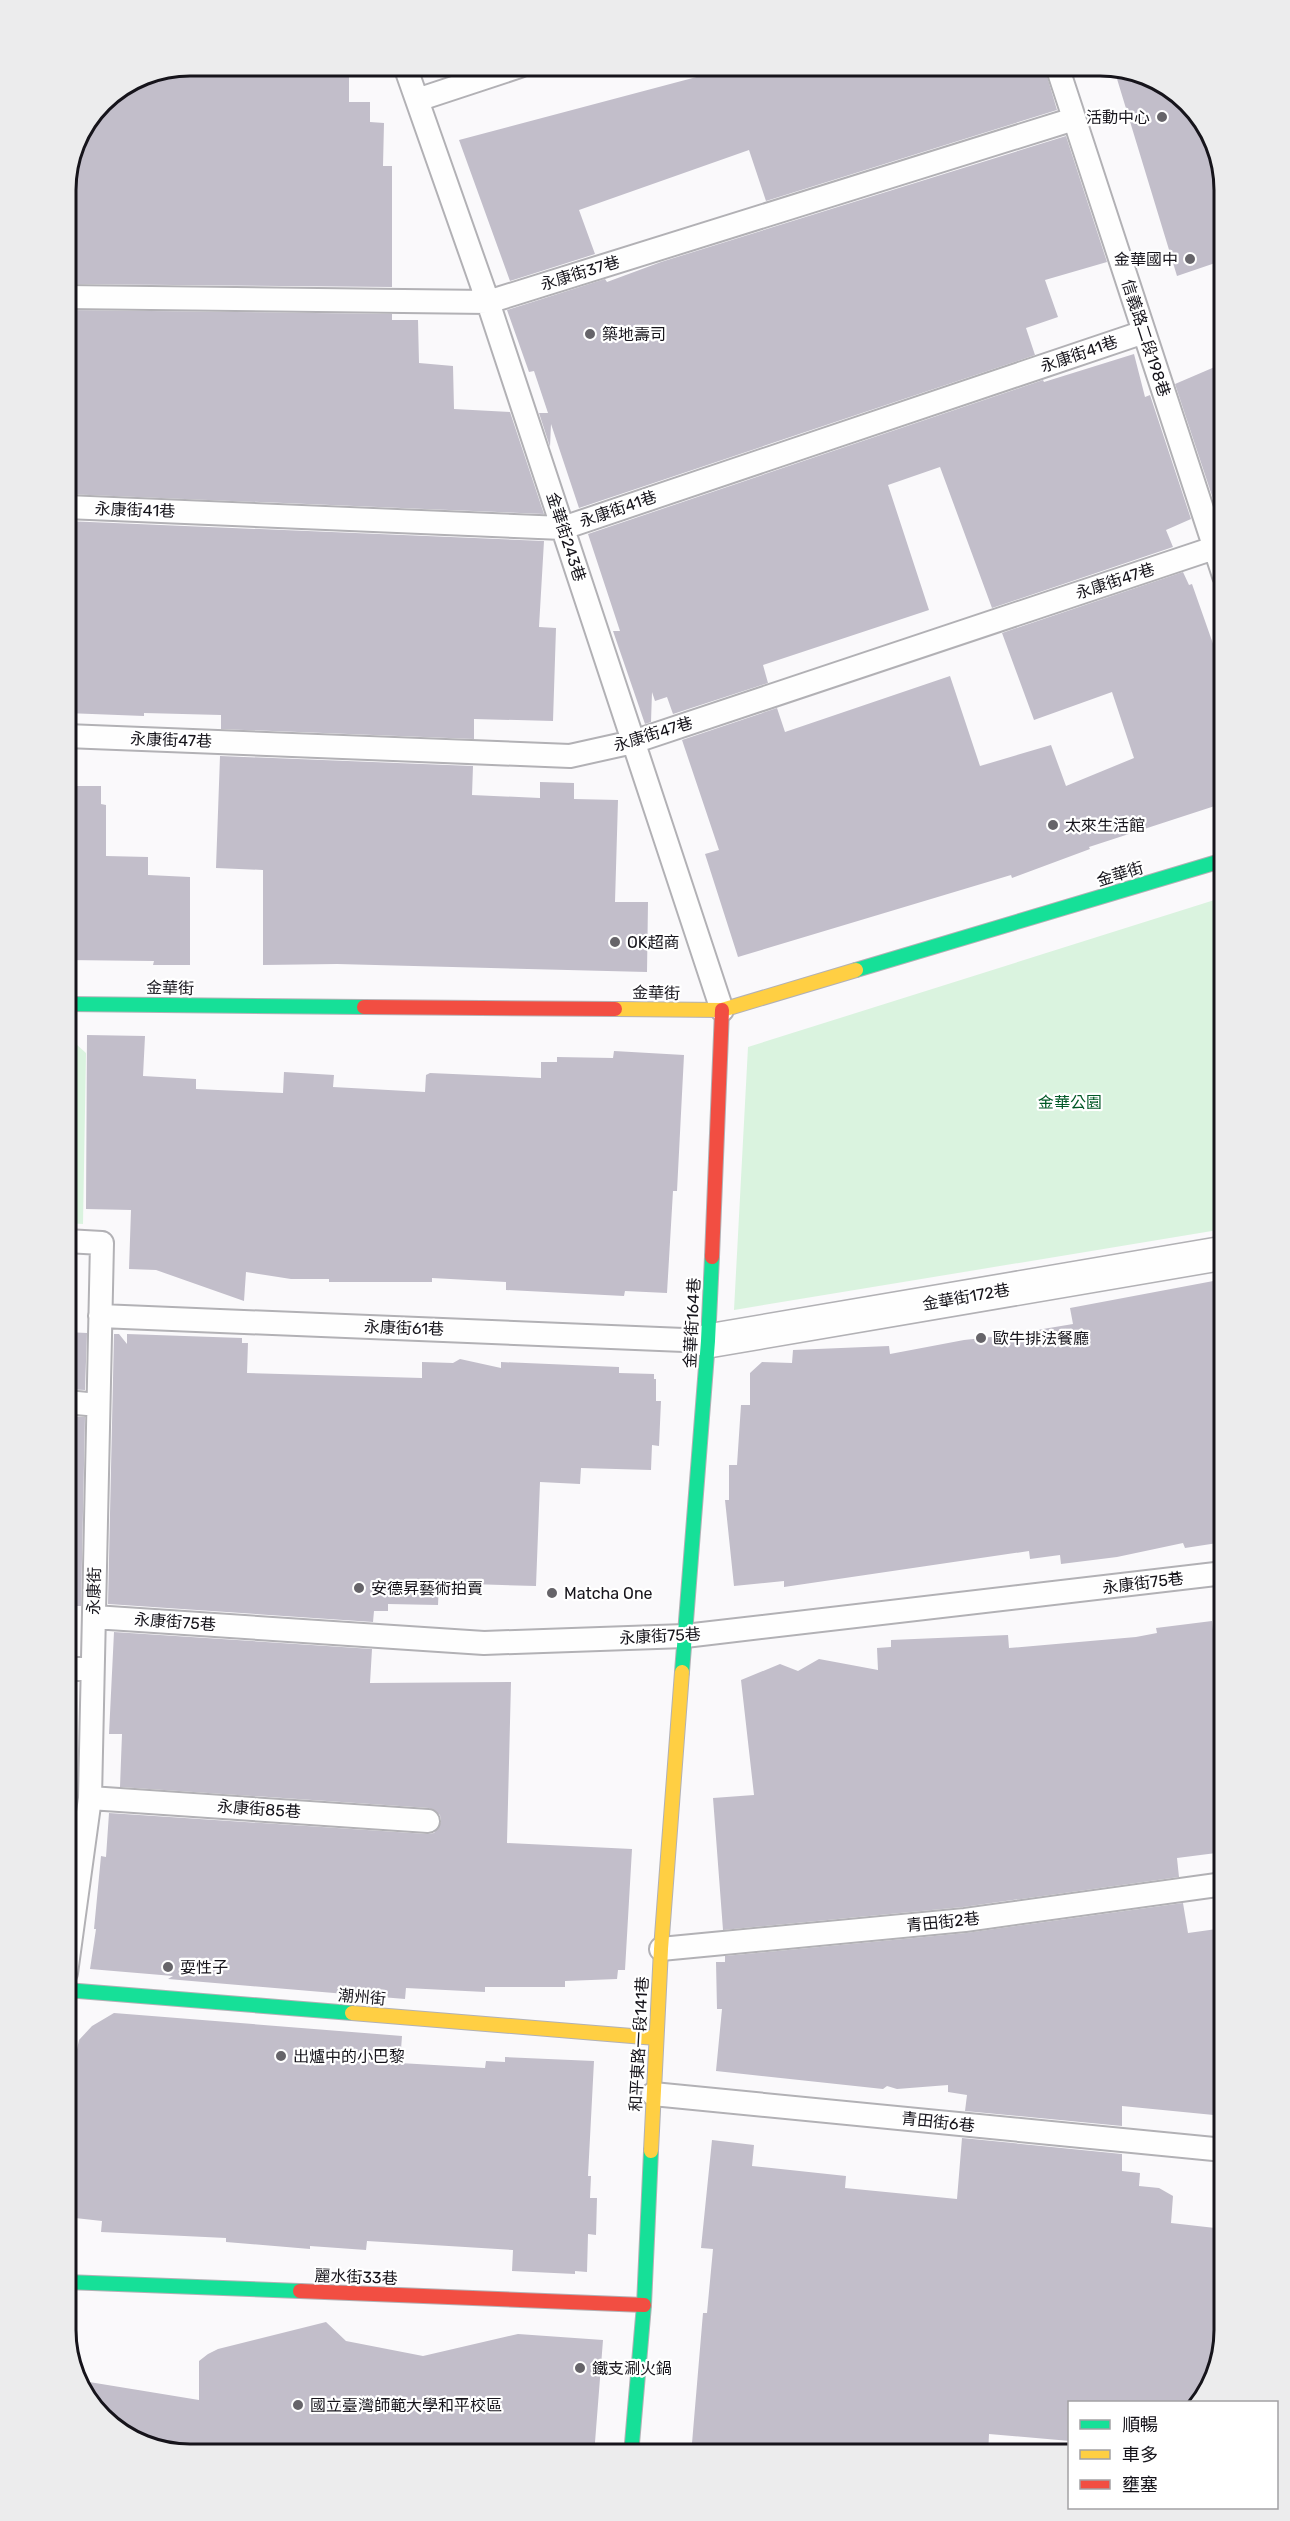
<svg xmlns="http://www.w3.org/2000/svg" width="1290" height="2521" font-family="Rubik,'Noto Sans TC',sans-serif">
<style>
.green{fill:#daf3df}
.building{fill:#c2beca}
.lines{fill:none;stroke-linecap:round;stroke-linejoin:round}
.lane-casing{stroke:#b2b1b5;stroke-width:26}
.street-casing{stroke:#b2b1b5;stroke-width:36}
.fast-casing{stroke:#b2b1b5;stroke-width:16}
.slow-casing{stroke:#b2b1b5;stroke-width:16}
.jam-casing{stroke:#b2b1b5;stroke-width:16}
.lane{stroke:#fefefe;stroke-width:22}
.street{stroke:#fefefe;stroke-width:33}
.fast{stroke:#16e098;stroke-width:14}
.slow{stroke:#ffcf43;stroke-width:14}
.jam{stroke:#f24e42;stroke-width:14}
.poi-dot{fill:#666469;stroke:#fff;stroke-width:2}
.labels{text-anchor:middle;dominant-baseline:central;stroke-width:4.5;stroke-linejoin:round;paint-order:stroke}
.poi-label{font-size:16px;fill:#16141b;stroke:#fff;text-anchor:start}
.street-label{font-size:16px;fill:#16141b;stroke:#fff}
.park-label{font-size:16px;fill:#005826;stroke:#fff}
.rim{fill:none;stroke:#16141b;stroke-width:3}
</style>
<rect width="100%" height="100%" fill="#faf9fb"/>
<!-- green -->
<path class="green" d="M1224,897v332l-490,81 14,-263z
M66,1035l20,18 -3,171 -17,-1z"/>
<!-- building -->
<path class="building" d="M190,66h159v36h21v20l14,1 -1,43h9v121l-326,-3v-102l10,-40 27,-40 40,-27z
M738,66h306l13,44 -291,91 -17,-51 -170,60 16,44 -85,27 -51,-141z
M1114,69l61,22 40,52 9,47v70l-47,16z
M1066,136l41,126 -62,18 13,37 -32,11 9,27 -456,153 -28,-84 -1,23 -11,-34h9l-14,-42 -5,1 -22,-62 98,-31 2,3 54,-20z
M66,310l326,4v6h26l1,43 34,3 1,43 56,3 34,102 -478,-20z
M1134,354l11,43 5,-2 41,124 -25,11 7,17 -181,61 -52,-141 -52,18 41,125 -166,55 5,18 -95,31 -6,-17 -12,4 -3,-9 -1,30 -6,2 -32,-93h7l-32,-97 455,-154 1,2z
M1224,363v142l-8,3 -41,-124z
M66,521l478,20 -5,86 17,1 -3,93 -79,-2v20l-253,-10v-14l-77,-2v3l-78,-3z
M1183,572l6,13 3,-1 32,91v128l-135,44 1,2 -78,29 -1,-3 -273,82 -33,-103 14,-4 -37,-110 95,-32 8,24 165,-56 30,90 71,-21 15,41 68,-28 -22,-66 -78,28 -32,-87z
M220,756l253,10 -1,29 68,3v-16l34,1v16l44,1 -3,102h33l-1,70 -310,-8 -74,1v-95l-47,-2z
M66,786h35v18l5,1v51l42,1v18l42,2v88h-37l1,-4 -88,-1z
M87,1035l58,1 -2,40 53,3v10l87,4 1,-21 50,3 -1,12 92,5 1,-17 4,-2 111,5v-16h16v-5l56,1 1,-7 70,4 -7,136h-4l-6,102 -42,-2 -1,5 -118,-6v-8l-74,-4v4h-103v-3h-38l-45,-7 -2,29 -88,-31 -27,-1 2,-59 -45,-1z
M1224,1279v263l-39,6 -2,-5 -66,14 -56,7 -1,-9 -30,4 -1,-8 -245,36v-6l-50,5 -9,-86h4v-35h8l4,-60h9v-32l12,-11 30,1 1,-13 96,-4 1,8 74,-14 37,-4 72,-12 -3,-16z
M66,1332l21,1 -2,57 -19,-1z
M114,1334h5l8,10v-10l115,4v5h6l-1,30 175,5v-16l31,1 7,-4 41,9v-6l118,5v6l35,1v5h2v22h5l-2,45 -7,-1 -1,25 -70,-2 -1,16 -40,-2 -4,104 -97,-3 -1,22 -50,-1v7h-14l-1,11 -265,-18z
M66,1416l19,1 -4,189h-15z
M1212,1621l12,111v120l-47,6 2,19 -216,30 -240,23 -10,-132 41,-3 -13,-115 39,-16 18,7 21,-12 59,11 -1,-22 14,-1v-7l117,-5 1,13 127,-11 21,-4 -1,-5z
M114,1632l258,17 -2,34 141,-1 -4,161 125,6 -7,121h-7l-1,9 -52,2v6h-80v5l-79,-4 -1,11 -237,-20 5,-3 -83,-7 6,-40h-2l7,-73 5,1 3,-44 318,21 7,-1 7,-11 -1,-7 -11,-7 -309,-21 2,-53h-13z
M1183,1903l5,30 36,-5v188l-102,-10v20l-157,-15 2,-16 -19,-3v-7l-51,4 -10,-3 -4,3 -167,-18 6,-62h-5l-1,-47h9v-6l241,-23z
M114,2013l288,23 -2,27 85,5 1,-7 19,1v-5l89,4 -6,115h3l-1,22h7l-1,37 -8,-1 -1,38 -12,-1v3l-63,-3 1,-21 -146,-9 -1,9 -56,-4v3l-84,-7v-4l-125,-6 1,-11 -36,-4v-115l13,-62 13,-14z
M962,2138l160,16v17l18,2 -1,13 20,2 14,8 -2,27 53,6v102l-21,69 -3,3h-130v38l-81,-7 -1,21h-297l12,-142h4l6,-64 -12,-1 11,-108 42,5 -2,21 94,10 -1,12 112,11z
M326,2322l20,19 77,15 95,-22 85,6 -9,115h-412l-61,-21 -44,-54 122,20v-39l9,-7 10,-5z"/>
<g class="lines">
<defs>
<path id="lane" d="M405,66l83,236 234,708
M1057,66l167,510
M417,100l103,-34
M66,297l422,5 586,-183
M66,507l497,21 581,-196
M66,736l504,20 63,-14 581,-194
M100,1316l608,25
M66,1402l32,3
M94,1617l390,26 201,-7 539,-63
M66,1669h26
M90,1798l338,23
M661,1949l304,-29 259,-36
M66,1973l24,-175 12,-555 -36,-2
M653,2094l571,56"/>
<path id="street" d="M708,1341l516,-88"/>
<path id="fast" d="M856,970l368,-110
M66,1004l298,3
M682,1672l26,-331 4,-84
M66,1990l286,23
M66,2282l234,9
M631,2455l13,-150 7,-154"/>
<path id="slow" d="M615,1009l107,1 134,-40
M352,2013l304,25
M651,2151l10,-202 21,-277"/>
<path id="jam" d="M364,1007l251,2
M712,1257l10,-247
M300,2291l344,14"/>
</defs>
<!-- lane casing -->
<use href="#lane" class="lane-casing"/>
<!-- street casing -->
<use href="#street" class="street-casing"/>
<!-- fast casing -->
<use href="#fast" class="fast-casing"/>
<!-- slow casing -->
<use href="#slow" class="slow-casing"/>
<!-- jam casing -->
<use href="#jam" class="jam-casing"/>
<!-- lane -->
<use href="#lane" class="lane"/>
<!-- street -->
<use href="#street" class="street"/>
<!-- fast -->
<use href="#fast" class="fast"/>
<!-- slow -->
<use href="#slow" class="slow"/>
<!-- jam -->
<use href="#jam" class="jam"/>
</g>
<!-- markers -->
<g class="poi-dot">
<circle cx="1162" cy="117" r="6"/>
<circle cx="1190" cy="259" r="6"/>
<circle cx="590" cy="334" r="6"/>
<circle cx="1053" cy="825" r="6"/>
<circle cx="615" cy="942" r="6"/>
<circle cx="981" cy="1338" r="6"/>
<circle cx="359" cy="1588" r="6"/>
<circle cx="552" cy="1593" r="6"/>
<circle cx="168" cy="1967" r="6"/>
<circle cx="281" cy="2056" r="6"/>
<circle cx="580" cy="2368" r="6"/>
<circle cx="298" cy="2405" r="6"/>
</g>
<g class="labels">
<!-- poi labels -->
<g class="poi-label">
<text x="1150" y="117" text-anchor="end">活動中心</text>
<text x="1178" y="259" text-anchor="end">金華國中</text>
<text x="602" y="334">築地壽司</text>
<text x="1065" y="825">太來生活館</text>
<text x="627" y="942">OK超商</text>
<text x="993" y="1338">歐牛排法餐廳</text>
<text x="371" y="1588">安德昇藝術拍賣</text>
<text x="564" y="1593">Matcha One</text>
<text x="180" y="1967">耍性子</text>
<text x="293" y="2056">出爐中的小巴黎</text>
<text x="592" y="2368">鐵支涮火鍋</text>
<text x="310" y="2405">國立臺灣師範大學和平校區</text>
</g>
<!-- street labels -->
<g class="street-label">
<text transform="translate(580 273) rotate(-17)">永康街37巷</text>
<text transform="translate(1146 338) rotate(72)">信義路二段198巷</text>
<text transform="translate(1079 354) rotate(-19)">永康街41巷</text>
<text transform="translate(618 509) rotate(-19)">永康街41巷</text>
<text transform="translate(135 510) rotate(2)">永康街41巷</text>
<text transform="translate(566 537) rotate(72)">金華街243巷</text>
<text transform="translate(1115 581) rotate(-18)">永康街47巷</text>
<text transform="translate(653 734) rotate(-17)">永康街47巷</text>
<text transform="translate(171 740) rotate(2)">永康街47巷</text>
<text transform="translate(1120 874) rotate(-17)">金華街</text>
<text transform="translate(170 988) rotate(1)">金華街</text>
<text transform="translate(656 993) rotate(1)">金華街</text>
<text transform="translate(966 1297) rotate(-10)">金華街172巷</text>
<text transform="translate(692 1323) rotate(-87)">金華街164巷</text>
<text transform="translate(404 1328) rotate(2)">永康街61巷</text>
<text transform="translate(1143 1583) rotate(-7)">永康街75巷</text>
<text transform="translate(94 1591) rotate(-89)">永康街</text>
<text transform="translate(175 1622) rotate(4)">永康街75巷</text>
<text transform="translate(660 1636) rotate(-3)">永康街75巷</text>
<text transform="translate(259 1809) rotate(4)">永康街85巷</text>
<text transform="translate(943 1922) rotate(-6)">青田街2巷</text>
<text transform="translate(362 1997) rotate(5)">潮州街</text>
<text transform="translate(639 2044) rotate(-87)">和平東路一段141巷</text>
<text transform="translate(938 2122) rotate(6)">青田街6巷</text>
<text transform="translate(356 2277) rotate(2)">麗水街33巷</text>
</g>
<!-- park labels -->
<g class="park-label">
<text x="1070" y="1102">金華公園</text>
</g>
</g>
<!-- crop -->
<path d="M0 0H1290V2521H0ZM190 76H1100A114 114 0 0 1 1214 190V2330A114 114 0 0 1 1100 2444H190A114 114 0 0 1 76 2330V190A114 114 0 0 1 190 76Z" fill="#ececed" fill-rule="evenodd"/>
<path class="rim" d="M190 76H1100A114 114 0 0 1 1214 190V2330A114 114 0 0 1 1100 2444H190A114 114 0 0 1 76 2330V190A114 114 0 0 1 190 76Z"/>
<!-- legend -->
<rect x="1068" y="2401" width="210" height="108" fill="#ffffff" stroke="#a2a1a4" stroke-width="1.5"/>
<rect x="1080" y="2420" width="30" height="9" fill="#16e098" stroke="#a2a1a4" stroke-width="1.5"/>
<text x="1122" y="2431" font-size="18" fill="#16141b">順暢</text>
<rect x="1080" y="2450" width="30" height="9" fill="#ffcf43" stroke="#a2a1a4" stroke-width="1.5"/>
<text x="1122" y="2461" font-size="18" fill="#16141b">車多</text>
<rect x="1080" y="2480" width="30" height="9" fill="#f24e42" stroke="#a2a1a4" stroke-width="1.5"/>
<text x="1122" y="2491" font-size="18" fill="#16141b">壅塞</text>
</svg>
